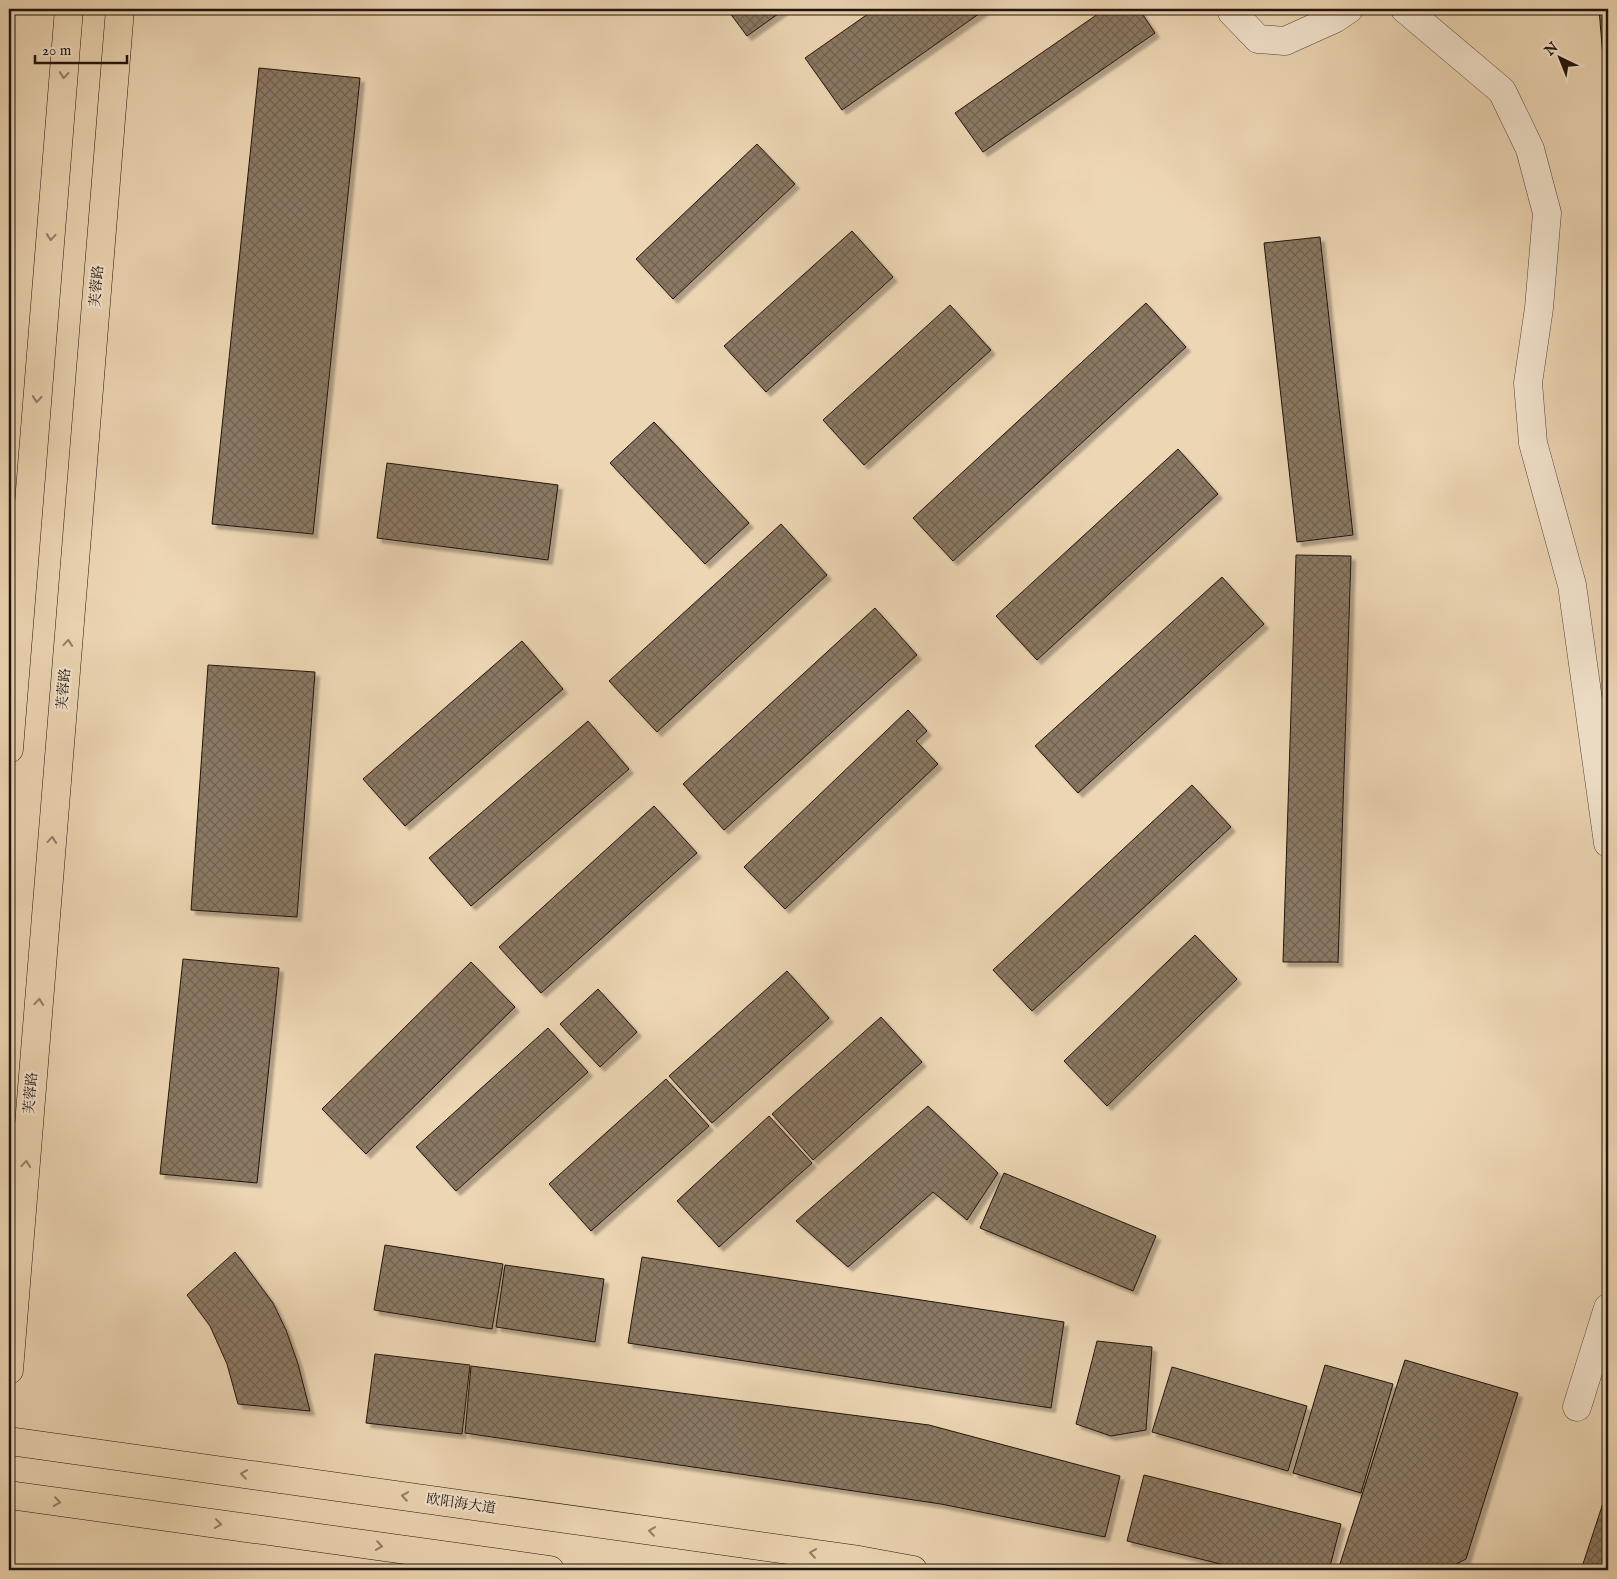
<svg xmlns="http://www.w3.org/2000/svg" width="1617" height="1579" font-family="'IM FELL English','Noto Serif SC',serif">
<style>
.building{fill:url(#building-cross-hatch);stroke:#20140d;filter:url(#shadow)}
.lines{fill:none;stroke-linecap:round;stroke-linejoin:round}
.street-casing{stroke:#534437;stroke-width:29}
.primary-casing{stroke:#20140d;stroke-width:29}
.street{stroke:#f3e4ce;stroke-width:28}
.primary{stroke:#edd6b4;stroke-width:28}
.oneway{stroke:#917f69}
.labels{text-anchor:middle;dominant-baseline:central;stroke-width:4.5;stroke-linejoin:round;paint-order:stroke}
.street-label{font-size:14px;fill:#20140d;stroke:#f3e4ce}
</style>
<defs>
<pattern id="building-cross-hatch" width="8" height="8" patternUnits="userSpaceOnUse" patternTransform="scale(1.25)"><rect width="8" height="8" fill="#8b7964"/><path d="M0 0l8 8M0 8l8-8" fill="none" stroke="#716251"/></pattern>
<filter id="shadow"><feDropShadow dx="4.5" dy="4.5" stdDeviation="1" flood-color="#0004"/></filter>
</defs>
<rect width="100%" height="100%" fill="#edd6b4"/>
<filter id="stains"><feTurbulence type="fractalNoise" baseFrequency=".004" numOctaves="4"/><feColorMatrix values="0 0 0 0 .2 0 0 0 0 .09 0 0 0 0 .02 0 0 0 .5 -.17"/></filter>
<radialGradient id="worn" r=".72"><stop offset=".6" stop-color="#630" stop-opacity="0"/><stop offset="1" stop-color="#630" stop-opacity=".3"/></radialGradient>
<!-- building -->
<path class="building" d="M727,9h58l-38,27z
M875,9h111l-144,101 -37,-52z
M1105,9h34l16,24 -172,119 -28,-39z
M1599,9h9v109z
M259,68l101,10 -47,456 -101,-10z
M757,144l38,40 -122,115 -37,-40z
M852,231l41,46 -127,115 -42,-46z
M1320,237l33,298 -56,7 -33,-299z
M1146,303l40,44 -233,214 -40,-43z
M950,305l41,45 -127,115 -41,-45z
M654,422l95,101 -44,41 -95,-101z
M1178,449l40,45 -181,166 -41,-44z
M387,463l171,22 -10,75 -171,-22z
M781,524l46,51 -170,157 -48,-51z
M1296,555l55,1 -13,407 -1,-1h-54z
M1222,577l42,47 -186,169 -43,-47z
M875,608l42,47 -193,175 -41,-46z
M522,641l41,48 -158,137 -42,-47z
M208,665l107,7 -18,245 -106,-7z
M908,710l19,21 -11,10 22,23 -153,145 -41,-42z
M588,721l41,48 -158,137 -42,-48z
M1192,785l39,42 -199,184 -39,-41z
M654,806l43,47 -156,140 -42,-46z
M1195,935l42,44 -130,127 -43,-45z
M183,959l96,9 -22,215 -97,-9z
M471,962l44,45 -149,147 -44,-45z
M787,971l42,47 -117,105 -43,-47z
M598,989l39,43 -37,35 -40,-43z
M881,1017l41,45 -109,98 -41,-46z
M548,1028l40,44 -132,119 -40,-44z
M666,1079l43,47 -118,105 -42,-47z
M928,1106l70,67 -31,47 -34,-28 -85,75 -52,-46z
M769,1116l43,47 -93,84 -42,-46z
M1004,1173l152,63 -23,55 -153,-63z
M385,1245l118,19 -11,65 -118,-19z
M235,1252l38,51 13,27 12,34 12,47 -72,-7 -11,-40 -17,-38 -23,-31z
M642,1257l422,65 -13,86 -423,-65z
M505,1265l99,14 -9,63 -99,-15z
M1097,1341l55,6 -6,83 -35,6 -35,-12z
M375,1354l95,11 -8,69 -96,-11z
M1405,1360l113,33 -52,166 -21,11h-107z
M1325,1365l68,19 -32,109 -68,-20z
M471,1366l458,59 191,51 -15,61 -164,-33 -476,-71z
M1172,1367l135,39 -19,65 -136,-39z
M1144,1475l197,49 -12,46h-84l-118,-29z
M1608,1488v82h-27z
M90,1567l50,3h-56z"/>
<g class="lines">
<defs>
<path id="street" d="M1405,9l97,82 28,58 17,64 -8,95 -11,75 5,60 39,142 36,258
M1232,12l26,27 27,2 49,-22 15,-10
M1577,1407l31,-99"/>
<path id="primary" d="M9,749l60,-740
M9,1370l111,-1361
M9,1441l844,118 60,11
M9,1495l541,75"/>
</defs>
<!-- street casing -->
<use href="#street" class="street-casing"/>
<!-- primary casing -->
<use href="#primary" class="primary-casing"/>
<!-- street -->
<use href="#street" class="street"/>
<!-- primary -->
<use href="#primary" class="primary"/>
</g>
<!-- one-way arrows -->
<defs><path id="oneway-chevron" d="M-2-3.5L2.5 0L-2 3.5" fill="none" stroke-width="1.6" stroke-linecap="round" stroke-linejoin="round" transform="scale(1.25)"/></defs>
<g class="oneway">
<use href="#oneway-chevron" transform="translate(64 75) rotate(95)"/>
<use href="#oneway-chevron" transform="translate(51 237) rotate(95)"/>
<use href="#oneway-chevron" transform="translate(37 399) rotate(95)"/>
<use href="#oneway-chevron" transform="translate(68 643) rotate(-85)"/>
<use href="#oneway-chevron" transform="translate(52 840) rotate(-85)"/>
<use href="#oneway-chevron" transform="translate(39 1002) rotate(-85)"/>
<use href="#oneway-chevron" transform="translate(26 1164) rotate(-85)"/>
<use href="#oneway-chevron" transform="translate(244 1474) rotate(-172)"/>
<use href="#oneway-chevron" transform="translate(405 1496) rotate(-172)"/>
<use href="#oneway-chevron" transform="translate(57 1502) rotate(8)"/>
<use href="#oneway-chevron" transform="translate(218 1524) rotate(8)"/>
<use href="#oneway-chevron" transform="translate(652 1531) rotate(-172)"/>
<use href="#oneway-chevron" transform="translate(379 1546) rotate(8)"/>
<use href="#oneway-chevron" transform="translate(813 1553) rotate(-172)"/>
</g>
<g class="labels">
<!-- street labels -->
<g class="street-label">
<text transform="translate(97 286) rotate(-85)">芙蓉路</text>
<text transform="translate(64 689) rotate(-85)">芙蓉路</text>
<text transform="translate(31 1093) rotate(-85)">芙蓉路</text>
<text transform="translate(461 1504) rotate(8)">欧阳海大道</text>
</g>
</g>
<!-- margin -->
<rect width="1617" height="1579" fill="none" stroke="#edd6b4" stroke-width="30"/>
<rect x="10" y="10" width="1597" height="1559" fill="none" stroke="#20140d" stroke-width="2.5"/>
<rect x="15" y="15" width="1587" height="1549" fill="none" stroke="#20140d"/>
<!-- north arrow -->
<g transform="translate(1560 58) rotate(317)" stroke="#f3e4ce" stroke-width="4" paint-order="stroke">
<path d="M0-4L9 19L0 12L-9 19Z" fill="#20140d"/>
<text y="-8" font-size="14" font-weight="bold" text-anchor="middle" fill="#20140d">N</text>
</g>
<!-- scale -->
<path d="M35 55v8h92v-8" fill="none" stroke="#20140d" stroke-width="2.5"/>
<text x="42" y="55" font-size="15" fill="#20140d" stroke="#f3e4ce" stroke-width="4" paint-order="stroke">20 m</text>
<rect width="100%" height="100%" filter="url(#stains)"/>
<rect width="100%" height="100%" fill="url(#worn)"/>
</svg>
